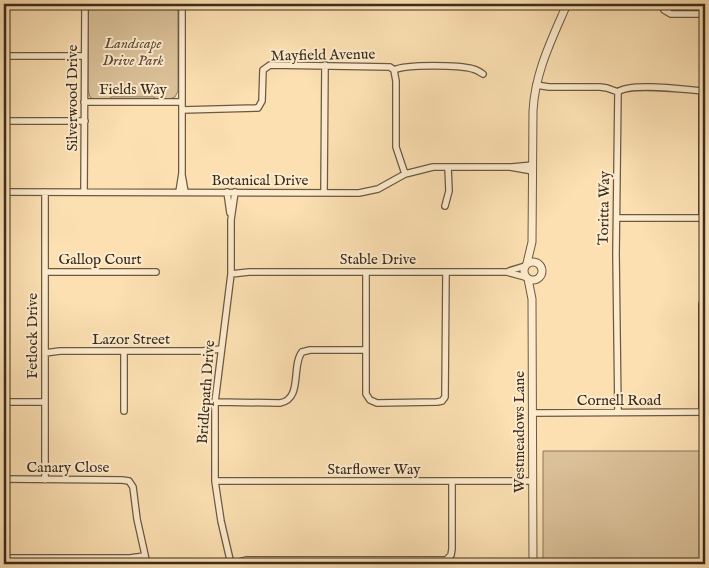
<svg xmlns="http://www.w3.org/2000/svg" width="709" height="568" font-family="'IM FELL English',serif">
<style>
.green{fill:#dbc199;stroke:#8b765c}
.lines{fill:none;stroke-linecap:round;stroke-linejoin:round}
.minor-casing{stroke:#6b5943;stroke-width:8}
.tertiary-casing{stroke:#6b5943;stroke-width:9}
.minor{stroke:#fdebcd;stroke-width:5.5}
.tertiary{stroke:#fdebcd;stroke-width:7}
.labels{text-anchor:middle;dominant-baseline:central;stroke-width:4;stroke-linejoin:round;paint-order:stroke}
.park-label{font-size:15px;font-style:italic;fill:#5b4a37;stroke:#fdebcd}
.street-label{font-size:15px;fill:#3b2c1e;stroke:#fdebcd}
</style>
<rect width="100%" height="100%" fill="#fce0b2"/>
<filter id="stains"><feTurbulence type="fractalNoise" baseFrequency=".004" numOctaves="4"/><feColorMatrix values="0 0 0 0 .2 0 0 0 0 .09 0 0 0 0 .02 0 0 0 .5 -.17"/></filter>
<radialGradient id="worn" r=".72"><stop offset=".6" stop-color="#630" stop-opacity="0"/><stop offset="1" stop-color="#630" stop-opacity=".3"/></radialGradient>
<!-- green -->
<path class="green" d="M88,4h90v87l-3,6 -6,2h-13l-2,-2h-42c-6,4 -17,4 -22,0l-2,-7z
M543,451h162v113h-162z"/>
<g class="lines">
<defs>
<path id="minor" d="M662,4l2,6 7,4h34
M4,56h80
M394,70c12,-6 66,-5 79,-1 4,1 7,3 10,5
M536,85l13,2h51l7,1 11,4
M84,102h98
M182,110l76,-2 4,-7 1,-31 7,-5 120,2 4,3 2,11v66l9,27
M4,121h81
M512,167l21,-2
M182,175l3,17
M4,192l355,1 19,-4 27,-15 28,-7h77l23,4
M84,192l1,-188
M179,192l3,-19v-169
M227,192l3,21
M324,192l1,-127
M445,206l4,-15 -1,-24
M617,218h87
M702,218v-127
M509,271l16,-5
M45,272h111
M366,272v122l4,6 7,3 60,-1 5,-1 3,-4 1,-125
M231,274l18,-2h258l18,5
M124,351v60
M45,353l15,-2h142l19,-2
M4,402h41
M215,402l65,1c23,-4 11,-37 22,-51l8,-2h56
M618,412l-2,-158 2,-162c12,-10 70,-2 87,-1
M702,412v-108l3,-9
M533,413l172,-1
M4,479l118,1 7,1 4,6 4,32 10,45
M45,480v-288
M215,481h318
M4,558h126l14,-2
M231,564l-10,-43 -6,-40v-79l16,-128v-54l4,-28
M231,564l15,-4h200l5,-5 1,-6v-68"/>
<path id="tertiary" d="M524 271a9 9 0 1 1 18 0a9 9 0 1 1-18 0Z
M527,263l5,-21 1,-131c2,-39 19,-72 34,-107
M528,279l4,20 1,265"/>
</defs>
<!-- minor casing -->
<use href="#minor" class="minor-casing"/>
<!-- tertiary casing -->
<use href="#tertiary" class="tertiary-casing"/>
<!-- minor -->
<use href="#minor" class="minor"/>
<!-- tertiary -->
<use href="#tertiary" class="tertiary"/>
</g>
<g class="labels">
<!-- park labels -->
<g class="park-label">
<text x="133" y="43">Landscape<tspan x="133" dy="17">Drive Park</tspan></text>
</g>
<!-- street labels -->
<g class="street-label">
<text transform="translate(323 55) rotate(-1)">Mayfield Avenue</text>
<text x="133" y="89">Fields Way</text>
<text transform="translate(72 98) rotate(-90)">Silverwood Drive</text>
<text x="260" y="180">Botanical Drive</text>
<text transform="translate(604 208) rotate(-89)">Toritta Way</text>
<text x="100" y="259">Gallop Court</text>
<text x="378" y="259">Stable Drive</text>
<text transform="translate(32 336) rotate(-90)">Fetlock Drive</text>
<text x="131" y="339">Lazor Street</text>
<text transform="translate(206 392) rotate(-86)">Bridlepath Drive</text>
<text x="619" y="400">Cornell Road</text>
<text transform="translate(519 432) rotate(-90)">Westmeadows Lane</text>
<text x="68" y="467">Canary Close</text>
<text x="374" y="469">Starflower Way</text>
</g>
</g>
<!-- margin -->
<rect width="709" height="568" fill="none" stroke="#fce0b2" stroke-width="20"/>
<rect x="5" y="5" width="699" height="558" fill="none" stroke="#3b2c1e" stroke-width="2.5"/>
<rect x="10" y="10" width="689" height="548" fill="none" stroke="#3b2c1e"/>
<rect width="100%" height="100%" filter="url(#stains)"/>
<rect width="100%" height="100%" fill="url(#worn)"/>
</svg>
